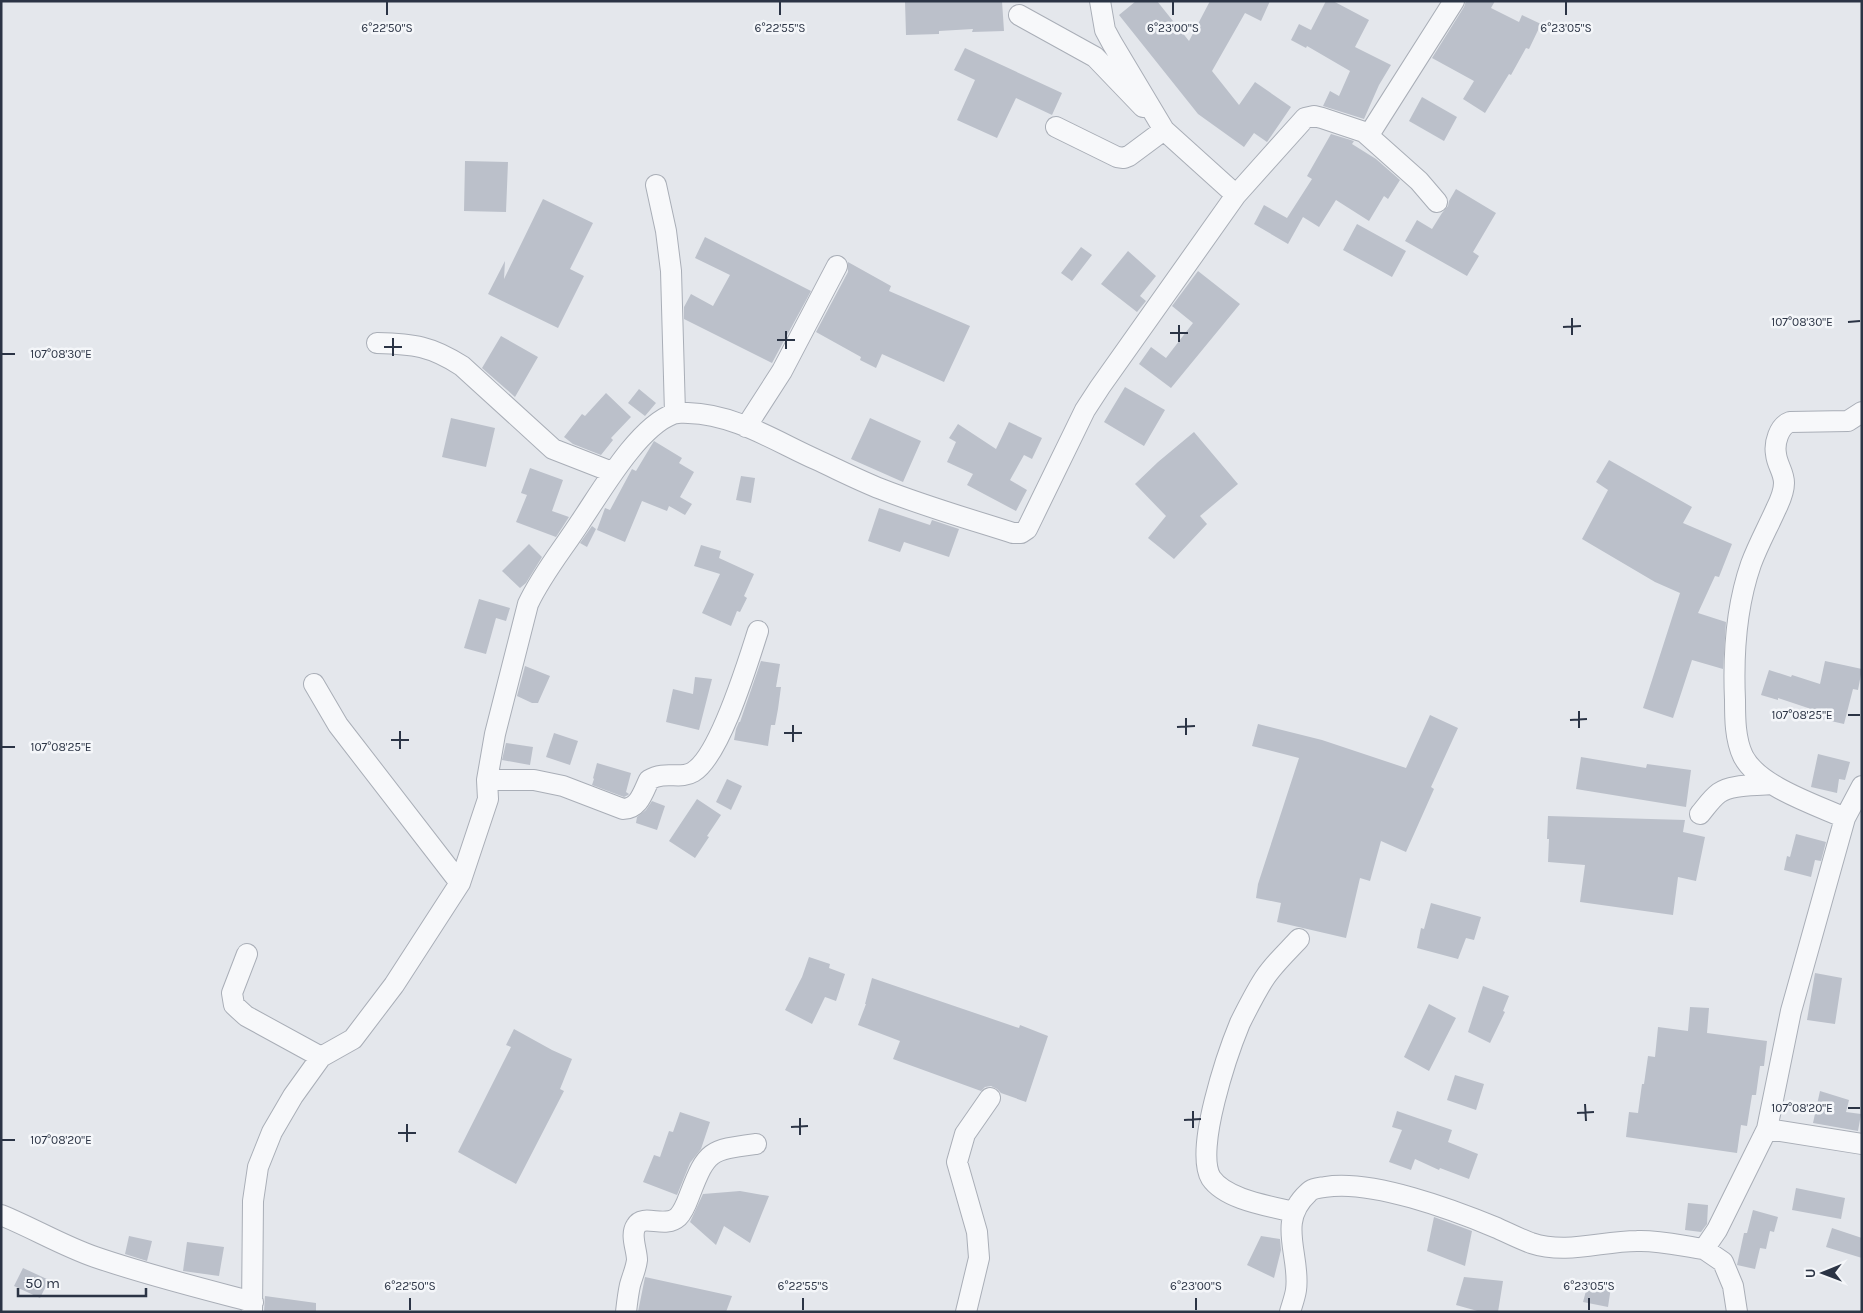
<svg xmlns="http://www.w3.org/2000/svg" width="1863" height="1313" font-family="Karla,sans-serif">
<style>
.building{fill:#bbc0ca}
.lines{fill:none;stroke-linecap:round;stroke-linejoin:round}
.minor-casing{stroke:#a9aeb7;stroke-width:22}
.minor{stroke:#f7f8fa;stroke-width:20}
.ticks{fill:none;stroke:#2b3445;stroke-width:2}
.ticks-label{font-size:12px;text-anchor:middle;fill:#2b3445;stroke:#f4f6f9;stroke-width:5;stroke-linejoin:round;paint-order:stroke}
</style>
<rect width="100%" height="100%" fill="#e4e7ec"/>
<!-- building -->
<path class="building" d="M905,1h97l2,30 -32,1 1,-3 -34,2v3l-33,1z
M1136,1h21l32,40 21,-40h60l-9,20 -16,-8 -33,58 27,34 16,-23 36,25 -24,35 -13,-9 -10,14 -46,-33 -79,-99z
M1326,1h7l36,19 -14,27 36,18 -12,20 -15,34 -41,-13 7,-15 9,5 11,-25 -43,-25 -1,2 -15,-8 8,-16 12,6z
M1466,1h29l-4,7 28,14 3,-7 19,9 -12,25 -3,-1 -15,27 -2,-1 -24,39 -22,-14 11,-18 -42,-23 32,-51z
M965,48l97,45 -10,22 -36,-17 -19,40 -40,-18 18,-40 -21,-10z
M1422,97l35,20 -13,24 -35,-20z
M1331,134l23,7 -2,3 24,15 24,21 -12,19 -4,-3 -15,25 -33,-21 -17,27 -16,-10 -15,27 -34,-20 10,-19 23,13 25,-39 -5,-3z
M465,161l43,1 -2,50 -42,-1z
M1456,189l40,24 -23,39 6,4 -12,20 -62,-35 12,-21 15,9 10,-16 6,-7 1,-5z
M543,199l50,24 -23,46 14,7 -26,52 -70,-34 17,-33 -1,18z
M1357,224l49,27 -14,26 -49,-27z
M705,237l106,54 -39,72 -88,-44v-12l7,-13 22,12 17,-31 -35,-17z
M1081,247l11,8 -20,26 -11,-8z
M1128,251l28,25 -16,20 6,5 -9,11 -36,-28z
M848,262l43,24 -2,5 81,35 -26,56 -62,-28 -6,14 -16,-8 1,-3 -45,-25 32,-60z
M1198,271l42,33 -69,84 -32,-24 12,-17 15,11 27,-35 -21,-17z
M501,336l37,21 -23,40 -33,-29z
M1125,387l40,23 -21,36 -40,-24z
M639,389l17,14 -11,13 -17,-13z
M606,393l25,24 -20,21 2,2 -12,15 -28,-11 -9,-7 18,-23 3,2z
M451,418l44,10 -9,39 -44,-10z
M870,418l51,23 -18,41 -52,-23z
M1009,422l33,16 -10,21 -8,-4 -14,25 17,10 -11,21 -49,-26 6,-11 -26,-12 9,-20 -7,-4 9,-14 38,25z
M1194,432l44,52 -38,32 7,8 -33,35 -26,-21 18,-22 -31,-32 23,-22z
M654,441l28,17 -3,5 15,9 -14,25 12,7 -7,11 -16,-9 -2,5 -25,-10 -17,41 -28,-12 8,-22 5,2 22,-41 4,2z
M1609,460l83,47 -9,16 49,21 -13,33 -4,-1 -17,37 28,9 -3,47 -31,-9 -19,58 -30,-10 37,-115 -25,-11 -73,-43 26,-49 -12,-8z
M530,468l33,12 -11,31 17,6 -13,20 -40,-15 11,-27 -6,-2z
M741,476l14,2 -4,25 -15,-3z
M879,508l51,17 2,-5 27,9 -10,28 -45,-15 -4,10 -32,-11z
M592,526l4,3 -9,18 -7,-4z
M529,544l13,13 -16,26 -6,5 -18,-17z
M701,545l20,6 -2,7 35,16 -10,22 3,2 -7,14 -3,-1 -6,15 -29,-13 18,-39 -26,-8z
M479,599l31,9 -4,13 -10,-3 -10,36 -22,-6z
M761,661l19,3 -4,23h5l-3,22 -3,16h-4l-3,21 -34,-6 2,-11 3,-7h1z
M1825,661l37,8 -4,21 -5,-1 -9,35 -22,-5 1,-6 -45,-15v2l-17,-5 8,-25 22,7 1,-2 28,9z
M525,666l25,10 -12,27h-6l-15,-7z
M695,677l17,2 -13,51 -33,-8 7,-33 20,5z
M1430,715l28,13 -27,59 3,2 -28,63 -25,-11 -11,40 -10,-3 -14,60 -69,-16 4,-19 -25,-5 2,-14 41,-126 -47,-12 6,-22 64,16 84,28z
M554,733l24,8 -8,24 -24,-8z
M506,743l27,4 -3,18 -28,-5z
M1818,754l32,8 -5,18 -6,-1 -2,14 -26,-6z
M1581,757l65,11 1,-4 44,6 -5,37 -110,-18z
M597,763l34,10 -5,19 3,2 -1,1 -4,2 -32,-12 2,-6 -1,-1z
M727,779l15,7 -11,24 -15,-8z
M697,799l24,16 -14,21 2,1 -14,21 -26,-17z
M652,801l13,5 -8,24 -21,-7 1,-6 9,-7z
M1548,816l137,4 -2,12 22,5 -9,44 -18,-4 -5,38 -93,-13 5,-37 -37,-3 1,-23h-2z
M1796,834l30,8 -5,19 -6,-1 -4,17 -27,-7 3,-14 3,1z
M1431,903l50,14 -7,23 -8,-2 -8,21 -41,-11 4,-20 3,1z
M809,957l21,7 -1,4 16,6 -9,27 -11,-4 -13,27 -27,-14 17,-33z
M1815,973l27,5 -7,46 -28,-4z
M872,978l147,50 1,-3 28,11 -22,66 -25,-9 -4,-4 -6,-3 -6,1 -4,4 -88,-32 7,-18 -42,-16 8,-21h-1z
M1483,986l26,10 -6,15 2,1 -15,31 -22,-11z
M1429,1004l27,14 -27,53 -25,-14z
M1690,1007l19,1 -2,25 60,8 -3,25h-4l-4,29h-4l-5,31 -6,-1 -4,28 -111,-16 3,-25 9,1 4,-29h2l4,-28 7,1 3,-30 30,4z
M514,1029l38,21 20,9 -12,30 4,2 -48,93 -58,-32 53,-105 -5,-2z
M1455,1075l29,9 -8,26 -29,-10z
M1820,1091l29,9 -3,12 15,2 -3,17 -45,-8z
M1397,1111l55,19 -4,12 30,12 -9,25 -29,-11 -1,2 -24,-11 -4,11 -22,-8 13,-32 -10,-3z
M680,1112l30,10 -9,27 -11,14 -13,32 -34,-13 11,-27 6,2 9,-26 4,1z
M1796,1188l49,10 -4,21 -49,-9z
M740,1191l29,5 -19,47 -26,-17 -8,19 -26,-23 13,-28z
M1688,1203l20,2 -1,19 -6,8 -16,-2z
M1753,1210l25,7 -4,15 -4,-1 -4,18 -6,-1 -5,21 -18,-4 7,-32h3z
M1434,1217l38,14 -7,35 -38,-15z
M1832,1228l30,10v20l-36,-11z
M129,1236l23,5 -5,20 -22,-7z
M1261,1236l19,3 1,11 -7,28 -27,-13z
M187,1242l37,5 -5,29 -36,-5z
M23,1268l26,12 -9,18 -26,-12z
M645,1277l87,19 -6,16h-88z
M1464,1277l39,4 -5,31h-17l-25,-7z
M1589,1280l22,7 -3,20 -25,-5z
M265,1296l51,7v9h-52z"/>
<g class="lines">
<defs>
<path id="minor" d="M1100,1l5,29 7,13 52,87 72,65
M1019,15l76,42 48,50
M1056,127l61,30 7,1 5,-2 35,-26
M1364,132l55,49 18,21
M656,185l10,46 5,40 4,142
M377,343c37,1 54,3 85,23l91,83 59,23
M746,427l36,-56 55,-105
M314,684l24,41 122,158
M487,780h47l29,6 60,23c16,0 20,-17 26,-29 17,-10 31,0 44,-8 27,-16 55,-110 65,-141
M1700,814c6,-7 11,-15 19,-21 13,-9 36,-7 52,-9
M1845,818c-31,-14 -87,-32 -102,-62 -8,-17 -8,-38 -8,-56 -2,-45 1,-93 16,-136 7,-19 17,-37 25,-55 4,-8 8,-17 8,-26 0,-11 -7,-18 -8,-29 -2,-11 3,-28 14,-32l58,-1 14,-9
M247,954l-15,39 2,12 12,11 75,41
M1767,1129l95,15
M1294,1212c-24,-6 -68,-12 -83,-34 -17,-28 17,-126 29,-155 7,-14 15,-30 24,-44 9,-14 23,-27 35,-40
M1,1215c32,13 62,31 94,42 52,18 105,31 158,45
M1704,1249l19,13 10,24 4,26
M252,1312l1,-111 5,-34 14,-35 21,-36 28,-39 32,-18 41,-54 66,-102 28,-84 -1,-19 8,-46 33,-130c14,-30 35,-55 53,-83 21,-31 57,-94 92,-107 5,-2 10,-1 15,-1 46,1 87,28 127,46 22,10 43,21 66,30 43,17 88,30 132,44h8l6,-4 58,-119 15,-23 136,-192 69,-77 9,-2 8,2 42,14 8,-2 82,-129
M626,1312c1,-9 2,-18 4,-27 2,-8 6,-16 7,-25 0,-10 -7,-25 -1,-34 7,-13 29,3 42,-9 6,-6 9,-15 12,-23 17,-44 20,-44 66,-50
M966,1312l13,-54 -2,-26 -20,-70 8,-28 25,-36
M1290,1312c2,-7 5,-15 6,-22 5,-34 -20,-68 12,-97 4,-5 11,-5 17,-6 46,-8 129,23 172,41 11,5 23,11 34,15 36,12 70,-2 106,-2 22,-1 45,5 67,8l13,-19 50,-101 24,-118 54,-193 17,-32"/>
</defs>
<!-- minor casing -->
<use href="#minor" class="minor-casing"/>
<!-- minor -->
<use href="#minor" class="minor"/>
</g>
<!-- ticks -->
<path class="ticks" d="M387,2v13M780,2v13M1173,2v13M1566,2v13M1572,318v17M1848,322l12,-1M1179,325v17M1563,327l18,-1M786,331v18M1170,333h18M393,338v18M777,340h18M384,347h18M2,354h13M1579,711v17M1848,715h12M1186,718v17M1570,720l17,-1M793,725v17M1177,727l18,-1M400,731v18M784,733h18M391,740h18M2,747h13M1585,1104l1,17M1848,1108h12M1193,1111v17M1577,1113l17,-1M800,1118v17M1184,1120l17,-1M407,1124v18M791,1127l17,-1M398,1133h18M2,1140h13M410,1298v12M803,1298v12M1196,1298v12M1589,1298v12"/>
<g class="ticks-label">
<text x="387" y="32">6°22'50"S</text>
<text x="780" y="32">6°22'55"S</text>
<text x="1173" y="32">6°23'00"S</text>
<text x="1566" y="32">6°23'05"S</text>
<text x="1802" y="326">107°08'30"E</text>
<text x="61" y="358">107°08'30"E</text>
<text x="1802" y="719">107°08'25"E</text>
<text x="61" y="751">107°08'25"E</text>
<text x="1802" y="1112">107°08'20"E</text>
<text x="61" y="1144">107°08'20"E</text>
<text x="410" y="1290">6°22'50"S</text>
<text x="803" y="1290">6°22'55"S</text>
<text x="1196" y="1290">6°23'00"S</text>
<text x="1589" y="1290">6°23'05"S</text>
</g>
<!-- border -->
<rect width="1863" height="1313" fill="none" stroke="#2b3445" stroke-width="5"/>
<!-- north arrow -->
<g transform="translate(1823 1273) rotate(269)" stroke="#f4f6f9" stroke-width="4" paint-order="stroke">
<path d="M0-4L9 19L0 12L-9 19Z" fill="#2b3445"/>
<text y="-8" font-size="14" font-weight="bold" text-anchor="middle" fill="#2b3445">U</text>
</g>
<!-- scale -->
<path d="M18 1288v8h128v-8" fill="none" stroke="#2b3445" stroke-width="2.5"/>
<text x="25" y="1288" font-size="15" fill="#2b3445" stroke="#f4f6f9" stroke-width="4" paint-order="stroke">50 m</text>
</svg>
